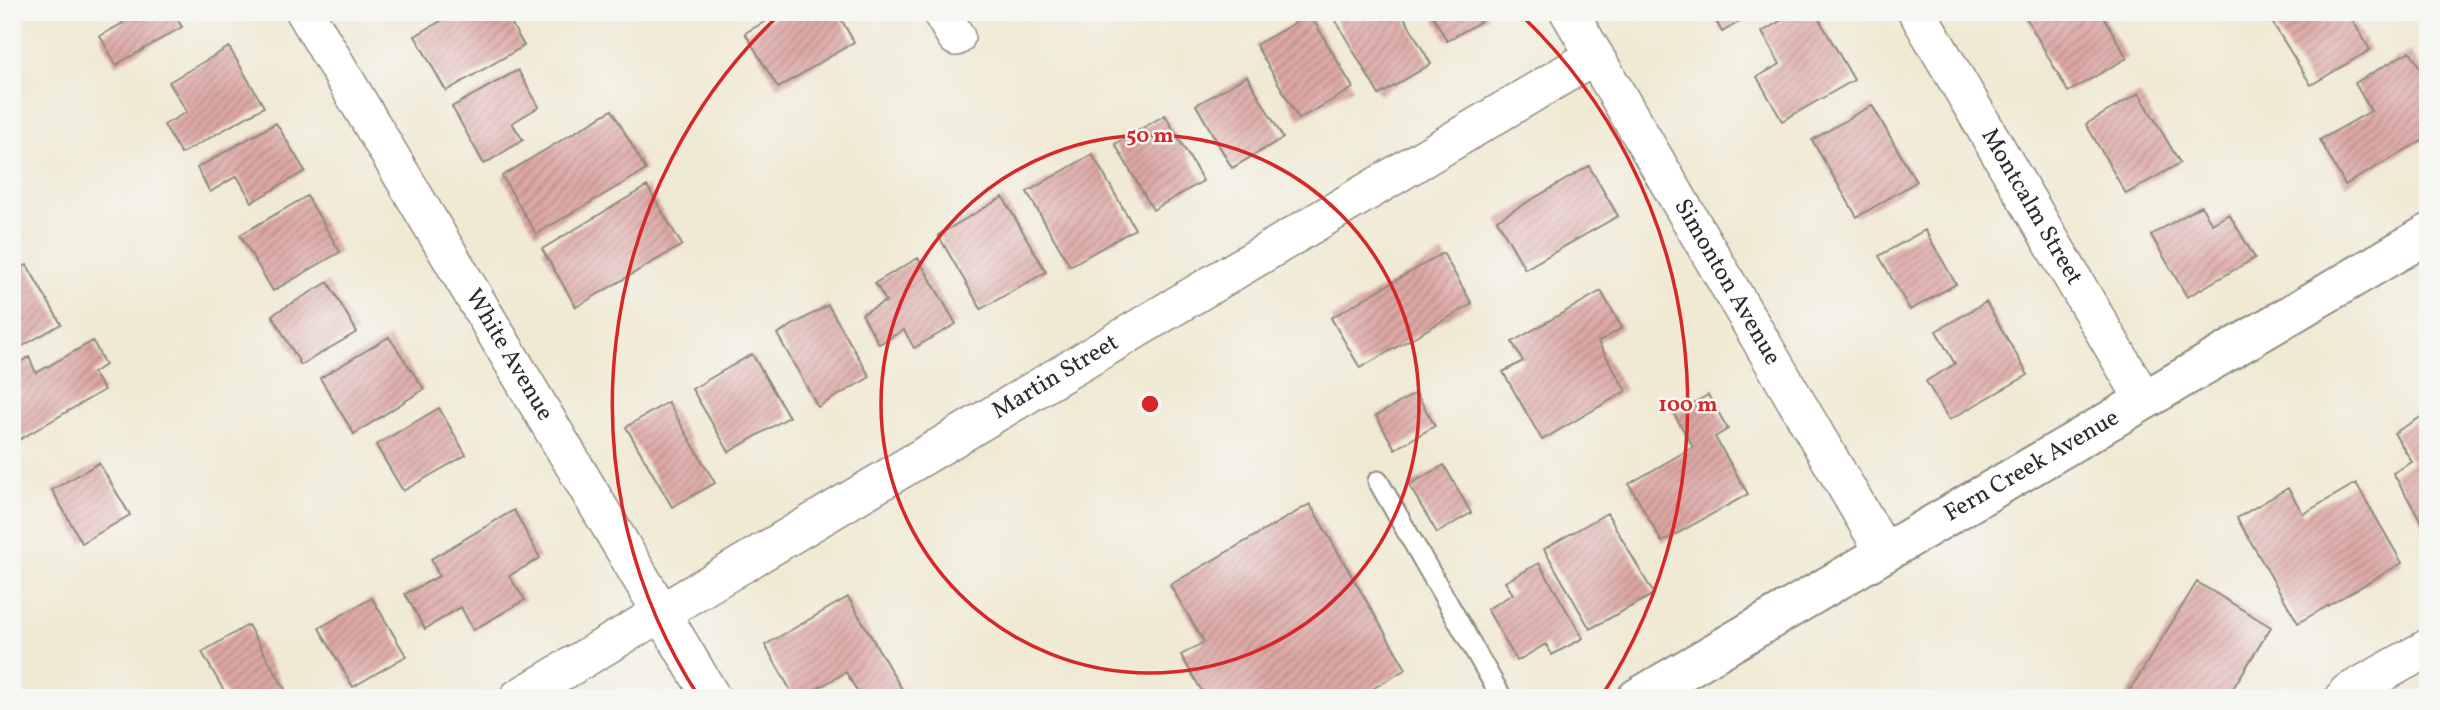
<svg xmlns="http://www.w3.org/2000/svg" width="2440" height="710" font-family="Vollkorn,serif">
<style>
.building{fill:url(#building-hatch)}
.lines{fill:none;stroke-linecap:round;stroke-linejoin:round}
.service-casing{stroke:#8e8a7f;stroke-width:23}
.minor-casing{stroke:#8e8a7f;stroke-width:40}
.tertiary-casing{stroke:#8e8a7f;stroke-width:42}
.service{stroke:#fff;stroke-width:19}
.minor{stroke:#fff;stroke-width:37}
.tertiary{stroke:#fff;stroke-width:38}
.ring{fill:none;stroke:#d62828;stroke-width:3.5}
.labels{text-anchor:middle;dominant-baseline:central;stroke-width:5;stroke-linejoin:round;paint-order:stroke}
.street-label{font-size:24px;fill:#2b2b2b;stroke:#f6f6f2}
.centre{fill:#d62828;stroke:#f6f6f2;stroke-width:3.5}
.ring-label{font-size:21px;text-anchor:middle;font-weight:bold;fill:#d62828;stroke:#f6f6f2;stroke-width:5;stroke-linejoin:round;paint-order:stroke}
</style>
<defs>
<pattern id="building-hatch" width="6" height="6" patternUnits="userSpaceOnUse" patternTransform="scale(1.75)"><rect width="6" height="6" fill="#dda7a5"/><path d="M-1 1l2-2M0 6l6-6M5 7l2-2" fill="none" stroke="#b38887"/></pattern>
</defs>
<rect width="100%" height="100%" fill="#f6f6f2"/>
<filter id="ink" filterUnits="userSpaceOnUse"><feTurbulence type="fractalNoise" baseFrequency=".0143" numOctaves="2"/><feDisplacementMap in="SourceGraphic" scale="14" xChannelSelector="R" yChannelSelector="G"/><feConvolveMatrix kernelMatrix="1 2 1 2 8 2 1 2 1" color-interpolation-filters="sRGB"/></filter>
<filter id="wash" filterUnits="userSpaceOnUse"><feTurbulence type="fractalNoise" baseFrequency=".00686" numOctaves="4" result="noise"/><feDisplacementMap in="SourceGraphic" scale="28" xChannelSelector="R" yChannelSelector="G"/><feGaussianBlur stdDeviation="1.57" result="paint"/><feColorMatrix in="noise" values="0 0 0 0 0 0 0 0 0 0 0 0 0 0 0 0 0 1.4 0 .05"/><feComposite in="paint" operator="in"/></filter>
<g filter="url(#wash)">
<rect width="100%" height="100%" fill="#f0e9d3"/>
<g id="blocks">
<!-- building -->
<path class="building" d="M117,12h56l9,15 -66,38 -16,-29 23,-13z
M456,12h49l19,34 -78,45 -31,-55z
M782,12h55l17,30 -76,46 -33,-55z
M1335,12h66l30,52 -52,31 -47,-81z
M1431,12h55l2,5 -41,24z
M1711,12h45l-34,20z
M1795,12h20l39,68 -72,41 -25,-44 23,-13 -18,-32z
M2023,12h78l26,46 -59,34z
M2266,12h82l22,38 -59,35z
M1310,14l43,74 -54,31 -43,-74z
M229,47l35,60 -83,47 -17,-29 23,-13 -18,-30z
M2410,51l18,30v56l-83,48 -25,-45 51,-29 -16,-28z
M518,70l21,37 -27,16 11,17 -39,24 -32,-57z
M1247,76l36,62 -51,30 -36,-63z
M2139,93l41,70 -54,31 -40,-70z
M1872,105l44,77 -59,35 -45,-77z
M612,110l34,60 -110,64 -34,-58z
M1165,115l38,66 -50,29 -38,-66z
M276,123l29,48 -53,31 -15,-26 -27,16 -13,-24z
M1092,154l43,75 -65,37 -43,-74z
M1589,166l29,50 -93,53 -28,-49z
M647,186l35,59 -106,62 -34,-58z
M307,196l33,56 -67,39 -33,-56z
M1003,197l43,75 -65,37 -43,-74z
M2201,206l11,18 17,-10 26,44 -68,39 -36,-62z
M1925,230l31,54 -46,26 -31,-54z
M1443,253l29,51 -112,64 -29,-50z
M918,258l38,66 -42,24 -10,-18 -25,14 -17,-30 24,-13 -11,-18z
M27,265l34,59 -49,28v-79z
M328,282l29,50 -56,33 -29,-50z
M1601,291l21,37 -24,14 28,49 -84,49 -39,-68 20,-11 -11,-19z
M1986,302l42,73 -79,45 -23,-39 29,-17 -19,-33z
M828,305l42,72 -52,30 -41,-73z
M389,337l35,52 -70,45 -34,-56z
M93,341l12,24 -12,8 11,17 -92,54v-77l17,-10 7,16z
M752,354l37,63 -60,35 -37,-63z
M1416,393l19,33 -40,23 -19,-33z
M1708,395l20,34 -13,8 33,57 -86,48 -33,-58 64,-37 -19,-33z
M668,402l47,81 -43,24 -46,-80z
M439,408l27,47 -63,36 -27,-46z
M2428,413v120l-35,-60 19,-11 -18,-29z
M99,463l31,52 -48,28 -30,-53z
M1444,465l27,48 -34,20 -28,-48z
M2356,483l46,80 -104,60 -61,-105 51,-30 15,26z
M1310,504l96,165 -49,29h-151l-25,-43 23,-13 -34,-57z
M514,510l26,48 -31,18 16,24 -52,30 -12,-23 -36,22 -20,-35 34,-18 -8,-17z
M1607,513l47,81 -64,35 -46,-80z
M1539,563l44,75 -31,17 -6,-11 -29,17 -30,-52 26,-15 -8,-12z
M2197,582l74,45 -44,71h-102z
M848,597l59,101h-46l-15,-26 -45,26h-6l-30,-53z
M372,598l34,58 -53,31 -34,-59z
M248,625l42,73h-62l-26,-46z"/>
</g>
</g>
<g filter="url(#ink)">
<use href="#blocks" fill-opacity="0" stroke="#8e8a7f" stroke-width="2"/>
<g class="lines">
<defs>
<path id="service" d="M1378,481l124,217"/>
<g id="minor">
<path id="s1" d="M305,12l407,686"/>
<path d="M941,12l15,25"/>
<path id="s2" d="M1569,12l315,540"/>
<path id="s3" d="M1917,12l227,388"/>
<path id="s4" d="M518,698l1077,-642"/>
<path d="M2344,698l3,-5 81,-45"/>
</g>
<g id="tertiary">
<path id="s5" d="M1637,698l791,-464"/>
</g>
</defs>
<!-- service casing -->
<use href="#service" class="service-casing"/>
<!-- minor casing -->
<use href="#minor" class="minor-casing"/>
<!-- tertiary casing -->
<use href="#tertiary" class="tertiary-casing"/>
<!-- service -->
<use href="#service" class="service"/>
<!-- minor -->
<use href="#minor" class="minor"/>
<!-- tertiary -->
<use href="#tertiary" class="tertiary"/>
</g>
</g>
<!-- distance rings -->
<g class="ring">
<circle cx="1150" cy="404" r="269"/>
<path d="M699 697A538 538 0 0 1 780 14M1520 14A538 538 0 0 1 1601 697"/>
</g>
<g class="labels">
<!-- street labels -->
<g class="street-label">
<text stroke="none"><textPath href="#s3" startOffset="226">Montcalm Street</textPath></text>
<text stroke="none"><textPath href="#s2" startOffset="313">Simonton Avenue</textPath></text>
<text stroke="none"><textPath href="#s1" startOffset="399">White Avenue</textPath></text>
<text stroke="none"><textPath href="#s4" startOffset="626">Martin Street</textPath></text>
<text stroke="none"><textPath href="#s5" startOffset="458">Fern Creek Avenue</textPath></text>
</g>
</g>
<circle cx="1150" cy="404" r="10" class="centre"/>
<g class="ring-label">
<text x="1150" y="142">50 m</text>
<text x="1688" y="411">100 m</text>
</g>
<!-- margin -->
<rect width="2440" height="710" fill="none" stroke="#f6f6f2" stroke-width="42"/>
</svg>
